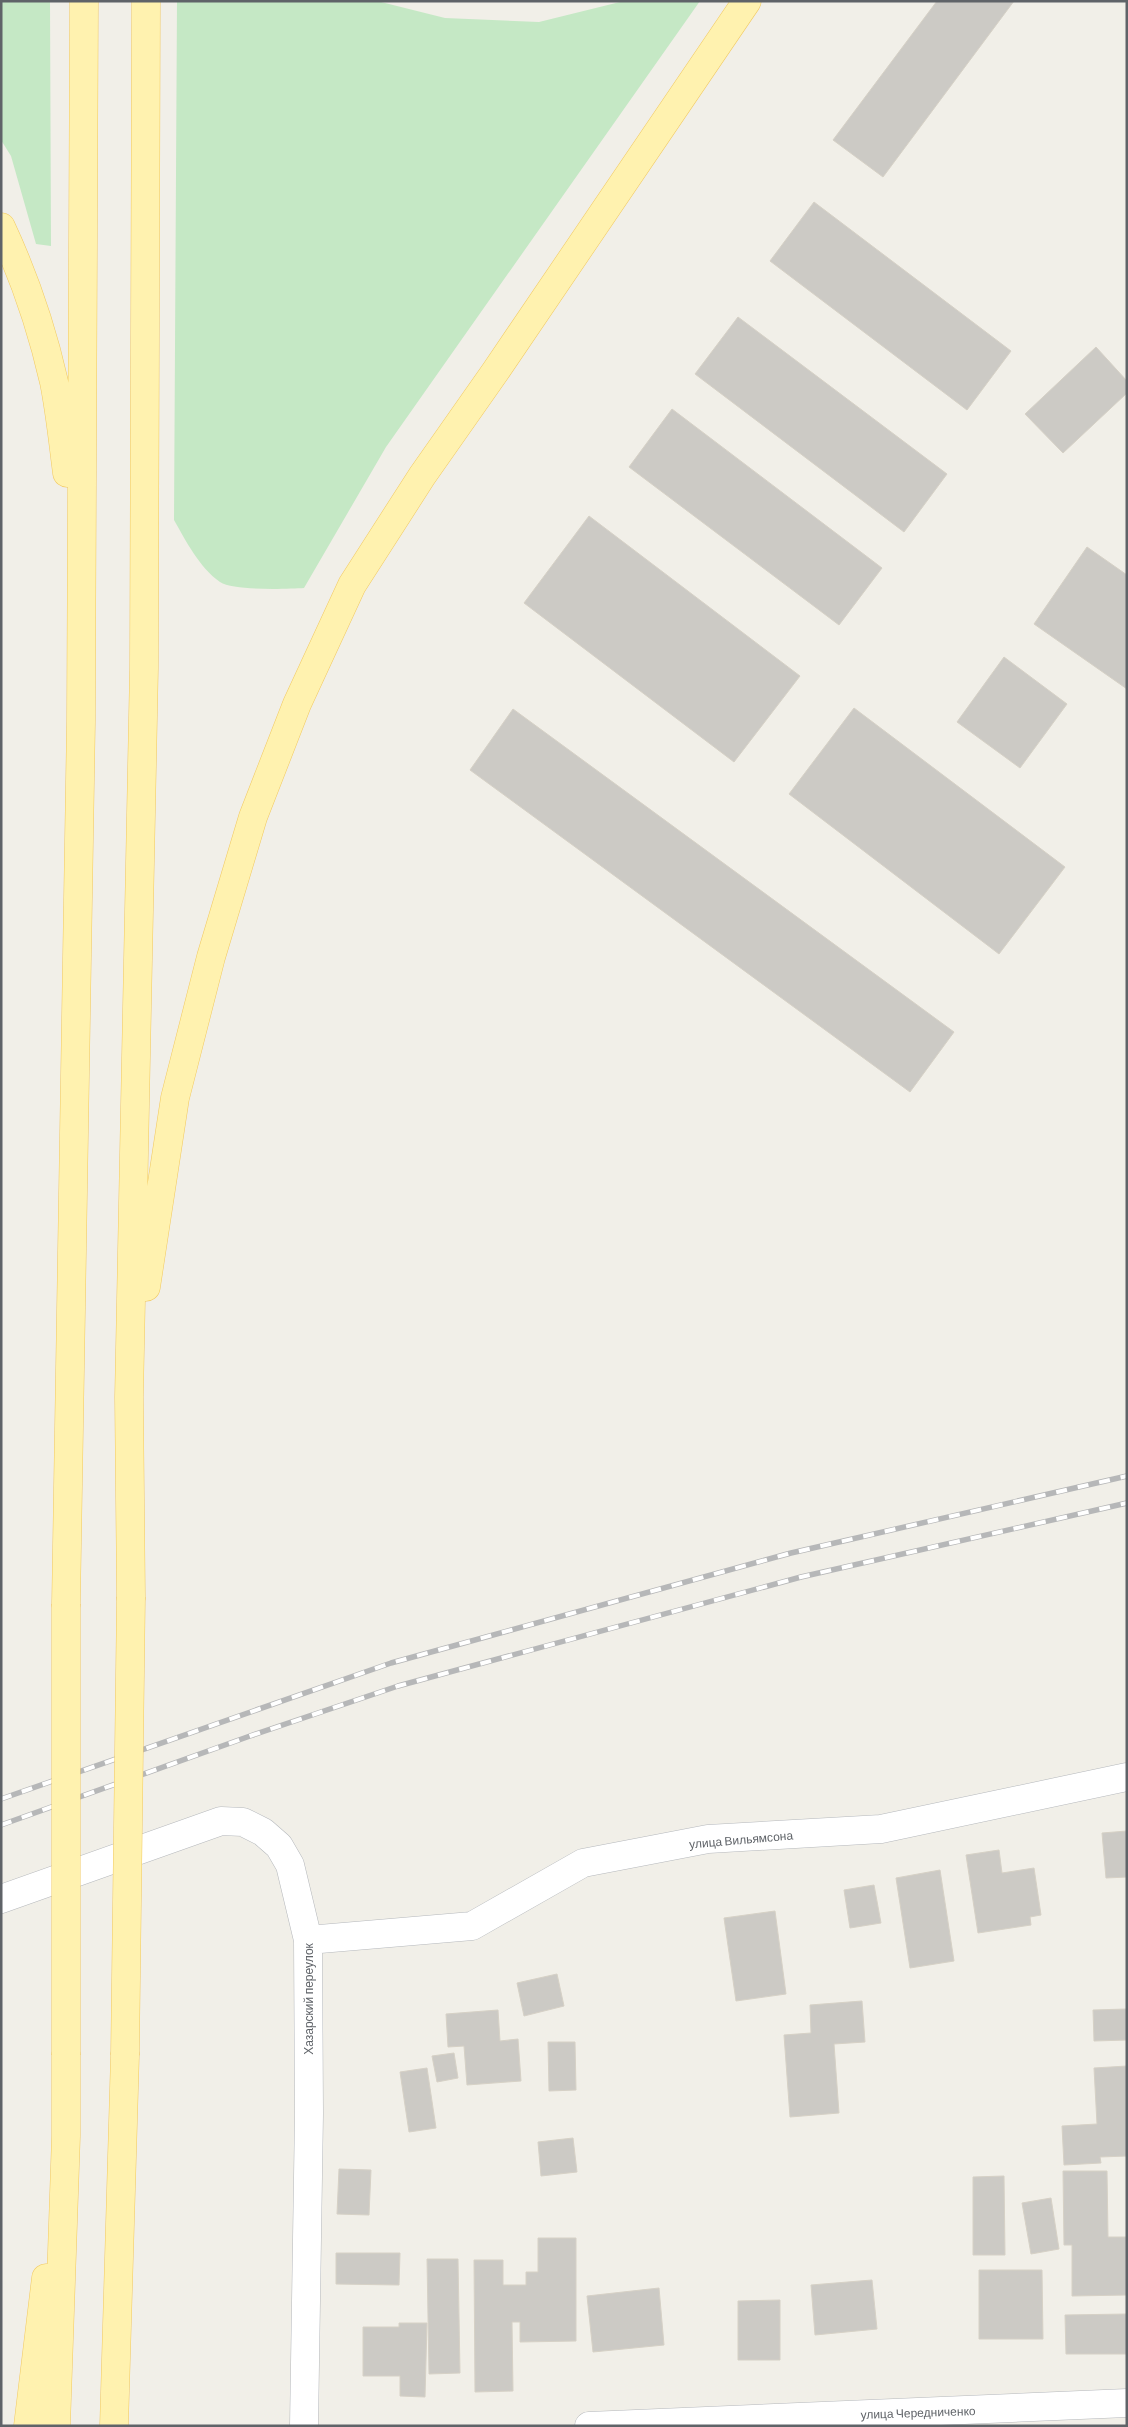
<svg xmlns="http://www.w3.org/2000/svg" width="1128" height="2427" font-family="Barlow,sans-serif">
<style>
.green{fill:#c5e8c5}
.building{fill:#cccac5;stroke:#d6d1c6}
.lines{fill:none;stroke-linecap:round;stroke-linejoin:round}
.minor-casing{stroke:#b5b8bc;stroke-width:29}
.primary-casing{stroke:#f2c960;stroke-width:29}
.minor{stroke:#fff;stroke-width:28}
.primary{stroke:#fff2af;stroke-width:28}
.rail-casing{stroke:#b6b7b8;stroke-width:5.5}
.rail{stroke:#fff;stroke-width:4;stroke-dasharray:11;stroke-linecap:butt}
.primary-bridge-casing{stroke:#f2c960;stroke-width:29;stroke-linecap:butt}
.primary-bridge{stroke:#fff2af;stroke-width:28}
.labels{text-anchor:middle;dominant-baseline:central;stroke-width:4.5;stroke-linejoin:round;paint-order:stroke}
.street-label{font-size:12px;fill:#5f6368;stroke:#fff}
</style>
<rect width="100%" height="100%" fill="#f1efe8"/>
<!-- green -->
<path class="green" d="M1,1h49l1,245 -15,-2 -25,-88 -10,-16z
M177,1h200l68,17 94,4 85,-21h76l-314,446 -82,141c-17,1 -70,3 -84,-6 -21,-15 -34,-41 -46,-62z"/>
<!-- building -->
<path class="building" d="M937,1h77l-131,176 -50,-37z
M814,202l197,149 -44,59 -197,-149z
M738,317l209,157 -43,58 -209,-158z
M1096,347l31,34v12l-64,60 -38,-39z
M672,409l210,159 -43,57 -210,-158z
M589,516l211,160 -66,86 -210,-159z
M1087,547l40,28v114l-93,-65z
M1004,657l63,47 -47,64 -63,-46z
M854,708l211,159 -66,87 -210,-160z
M513,709l441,323 -44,60 -440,-322z
M1127,1831v46l-21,1 -4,-45z
M999,1850l3,23 32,-5 7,47 -11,2 1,8 -53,8 -12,-78z
M940,1870l14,91 -44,7 -14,-90z
M874,1885l7,38 -31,5 -6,-38z
M775,1911l11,83 -50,7 -12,-83z
M557,1974l7,32 -40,10 -7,-33z
M862,2001l3,41 -31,2 5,69 -49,4 -6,-82 27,-2 -1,-28z
M1127,2009v31l-33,1 -1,-31z
M498,2010l2,31 18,-2 3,42 -54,4 -3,-39 -16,1 -2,-33z
M548,2042h27l1,48 -27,1z
M454,2053l4,25 -21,4 -5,-26z
M1127,2066v90l-27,1 1,6 -37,2 -2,-39 35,-2 -3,-56z
M427,2068l9,60 -27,4 -9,-60z
M573,2138l4,34 -36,4 -3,-34z
M339,2169l32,1 -2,45 -32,-1z
M1063,2171h44l1,66h19v58l-55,1v-51h-8z
M1004,2176l1,79h-32v-78z
M1051,2198l8,51 -28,5 -9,-51z
M538,2238h38v103l-56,1v-20h-8l1,69 -38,1 -1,-132h29v25h23v-13h12z
M336,2253h64l-1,32 -63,-1z
M427,2259h31l2,114 -31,1z
M979,2270h63l1,69h-64z
M872,2280l5,49 -62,6 -4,-50z
M659,2288l5,57 -71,7 -6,-56z
M780,2300v60h-42v-59z
M1127,2314v40h-61l-1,-39z
M399,2323h28l-2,74 -25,-1v-20h-37v-49h36z"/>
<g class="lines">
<defs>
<path id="minor" d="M1,1899l220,-78 22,1 20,10 16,14 11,19 18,75 1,174 -5,312
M308,1940l164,-14 111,-63 125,-24 173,-10 246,-52
M589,2426l538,-23"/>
<path id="primary" d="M1,227c23,49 41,102 53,155 6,30 9,61 13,91
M146,1287l29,-189 36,-141 42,-140 44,-113 55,-119 70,-109 73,-104 252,-371
M131,1597l-2,-200 15,-729 2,-667
M66,1604l15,-882 3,-721
M28,2426l18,-148
M56,2426l10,-290v-81
M114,2426l11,-371"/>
</defs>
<!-- minor casing -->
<use href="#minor" class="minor-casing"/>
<!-- primary casing -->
<use href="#primary" class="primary-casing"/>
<!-- minor -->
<use href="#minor" class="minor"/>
<!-- primary -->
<use href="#primary" class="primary"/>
<defs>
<path id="rail" d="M1,1799l390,-136 400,-110 336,-77
M1,1825l249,-89 148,-50 403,-109 326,-74"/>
</defs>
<!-- rail casing -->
<use href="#rail" class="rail-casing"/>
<!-- rail -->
<use href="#rail" class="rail"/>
<defs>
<path id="primary-bridge" d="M66,2055v-451
M125,2055l6,-458"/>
</defs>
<!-- primary-bridge casing -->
<use href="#primary-bridge" class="primary-bridge-casing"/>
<!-- primary-bridge -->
<use href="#primary-bridge" class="primary-bridge"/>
</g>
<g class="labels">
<!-- street labels -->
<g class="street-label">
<text transform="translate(741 1839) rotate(-5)">улица Вильямсона</text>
<text transform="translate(308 1999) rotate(-90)">Хазарский переулок</text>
<text transform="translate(918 2412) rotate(-2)">улица Чередниченко</text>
</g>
</g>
<!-- border -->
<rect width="1128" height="2427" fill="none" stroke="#5f6368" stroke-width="5"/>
</svg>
